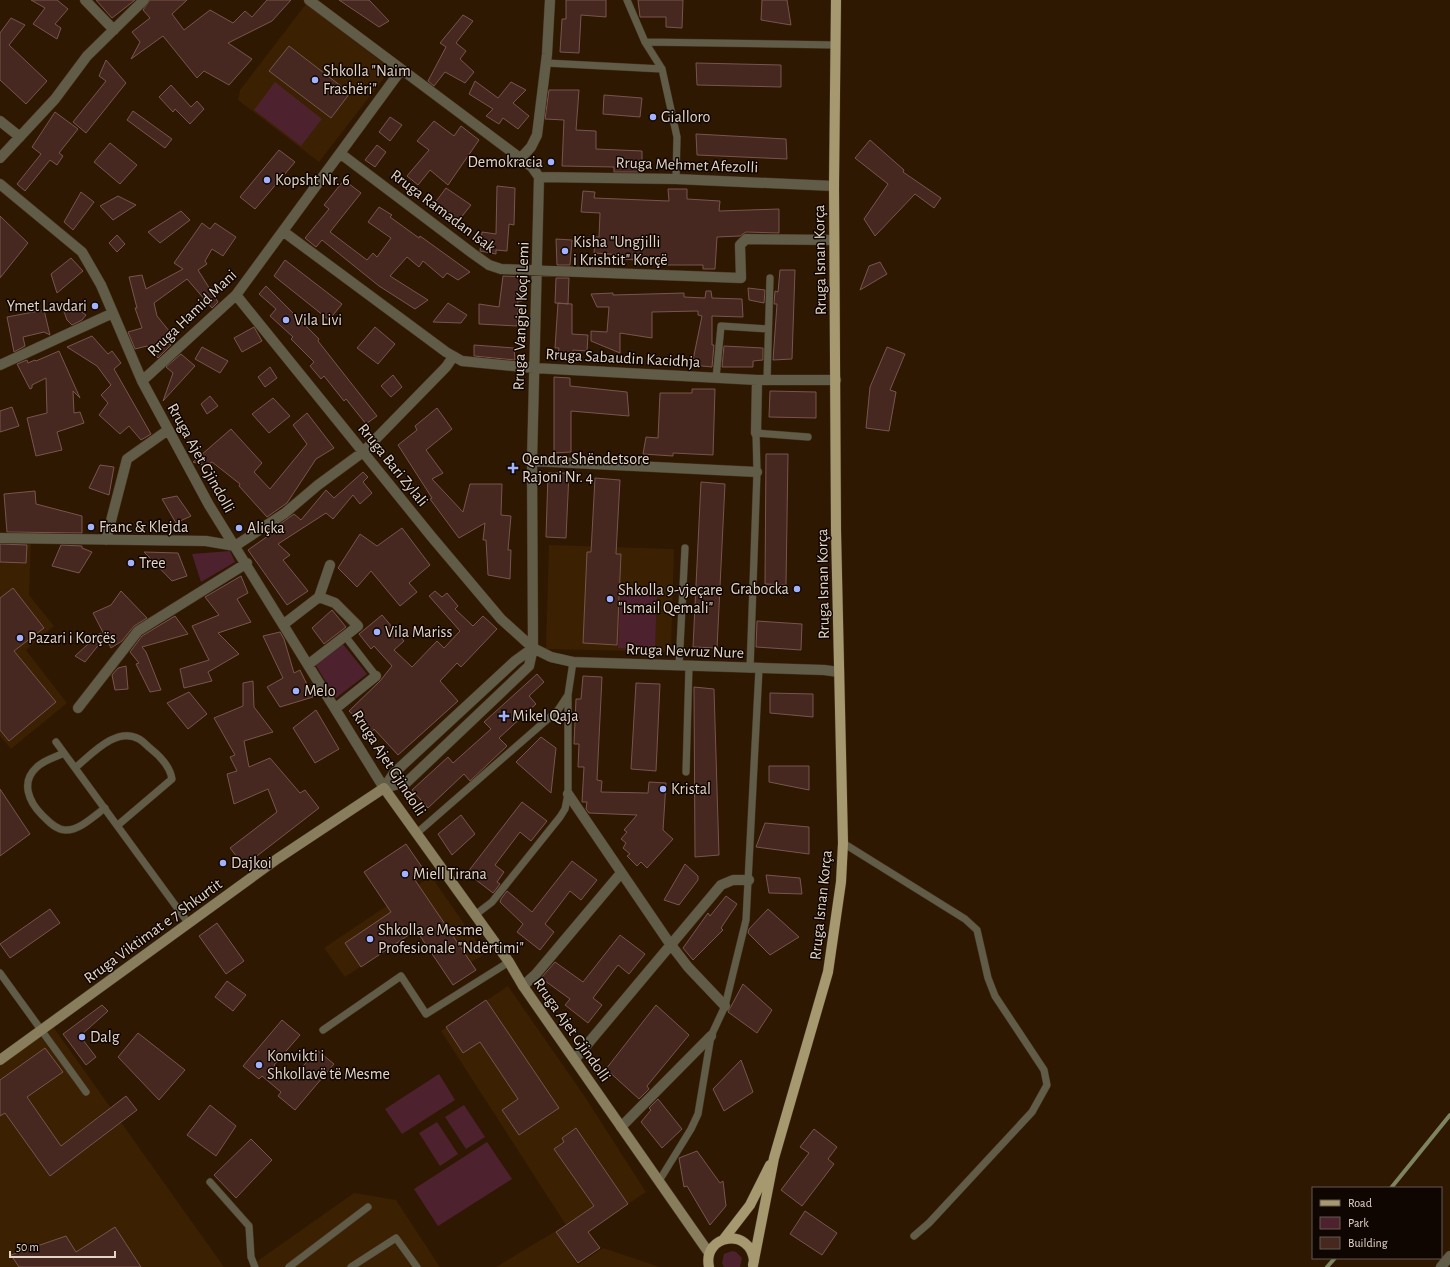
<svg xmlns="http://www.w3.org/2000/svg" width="1450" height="1267" font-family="'Alegreya Sans',sans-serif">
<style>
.built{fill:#3b2002}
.green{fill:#4d222e}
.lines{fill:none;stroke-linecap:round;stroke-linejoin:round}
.stream{stroke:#7e8460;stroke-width:4}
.building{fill:#472820;stroke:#78554c}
.lane-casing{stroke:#47321e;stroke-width:8}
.street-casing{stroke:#47321e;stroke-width:11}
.secondary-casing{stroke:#47321e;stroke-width:11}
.primary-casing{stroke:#47321e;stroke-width:11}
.lane{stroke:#615c47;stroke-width:7}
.street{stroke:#615c47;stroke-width:10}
.secondary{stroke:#887e5e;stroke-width:10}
.primary{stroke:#a6996f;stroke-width:10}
.poi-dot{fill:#a2b2fd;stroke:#0f0601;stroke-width:1.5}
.labels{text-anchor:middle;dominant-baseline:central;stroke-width:3;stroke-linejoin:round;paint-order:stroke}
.poi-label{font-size:16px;fill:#e3d4c7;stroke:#0f0601;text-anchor:start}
.street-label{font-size:16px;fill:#e3d4c7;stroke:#0f0601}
</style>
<rect width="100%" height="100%" fill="#2e1802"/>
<!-- built -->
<path class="built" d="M306,4l85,65 -72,93 -81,-62 2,-10z
M0,537h31l-2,58 25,31 -28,24 41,53 -56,46 -11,-13z
M549,545l125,4 -3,103 -125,-3z
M431,876l54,78 -14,8 5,8 -23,15 -37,-55 -71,47 -21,-29z
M508,986l77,111 61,95 -58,39 12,17 -22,15 -14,-19 14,21 25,-17 57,19h-164l70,-42 -125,-194z
M54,1028l170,239h-224v-202z
M354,1193l42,7 44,67h-191z"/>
<!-- green -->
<path class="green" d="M275,82l47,37 -21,27 -47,-36z
M230,551l5,11 -34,20 -9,-28z
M621,586l36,2 -2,62 -37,-2z
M342,643l25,31 -31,24 -21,-34z
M439,1074l16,26 -53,34 -17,-25z
M464,1105l21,32 -19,12 -21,-32z
M437,1122l21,32 -18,12 -21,-33z
M487,1142l25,37 -74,47 -24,-37z
M732,1251l4,1 6,6 -2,9h-16l-2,-4 2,-9z"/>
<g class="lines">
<!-- stream -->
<path class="stream" d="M1391,1188l59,-73
M1327,1267l8,-9"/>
</g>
<!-- building -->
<path class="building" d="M31,0h26l11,9 -13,15 6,4 -4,11 -24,-15 12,-16z
M96,0h39l-23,18z
M150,0h37l-15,14 12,16 26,-20 23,13 12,-12 7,6 15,-17h24l-19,21 -44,22 24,16 -23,26 -25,-14 -7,7 -34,-42 -32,23 9,-17 -8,-10 18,-14 -7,-8z
M339,0h30l20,21 -10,6z
M566,0h40v17l-25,-2 -2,38 -19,-1 2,-33h4z
M638,0h45l-1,28 -16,-1v-10h-26z
M762,0h25l4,25 -30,-5z
M463,15l10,6 -17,22 10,8 -6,8 14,13 -9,11 -20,-11 -11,14 -6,-5 18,-34 -6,-4z
M11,18l14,7 -16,20 38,36 -21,23 -26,-24v-47z
M289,46l61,47 -19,25 -62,-47z
M106,60l20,23 -40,50 -13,-11 33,-41 -7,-5z
M696,63l85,2v22l-84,-2z
M475,81l23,17 13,-16 15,8 -13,13 16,13 -11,13 -15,-11 -4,6 -13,-8 7,-7 -24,-15z
M171,85l20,22 6,-6 7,8 -14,15 -15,-15 -2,3 -14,-15z
M549,90h30l-3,40 20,1v18l46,2v21h-28v-5l-52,-1 2,-46 -19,-1z
M604,95l38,3 -2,19 -37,-3z
M133,111l39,28 -7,9 -38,-28z
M55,112l23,17 -19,24 4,3 -6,9 -7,-5 -25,31 -8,-7 24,-30 -9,-7z
M390,117l12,8 -12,16 -11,-9z
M434,121l20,15 7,-10 18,14 -31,45 -18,-15 -12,15 -11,-9 22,-26 -12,-9z
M696,134l90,5 1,20 -90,-4z
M870,140l34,30 -1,2 38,26 -7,10 -19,-14 -40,42 -11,-17 24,-35 -33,-26z
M110,143l27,22 -17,19 -26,-22z
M377,145l9,7 -11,15 -10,-7z
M279,150l16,12 -40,47 -15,-12z
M344,180l17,13 -31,39 37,28 6,-7 4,4 14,-19 -23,-16 11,-15 13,8 -2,2 29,21 1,-2 50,36 -12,8 -11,-7 -4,5 -20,-17 -4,6 -12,-10 -17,19 38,24 -13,9 -36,-23 -57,-46 -6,7 -11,-9 24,-29 -5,-4z
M497,186l18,2 -1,37 -5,-1 -2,27 -11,-1v4l-16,-3 2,-19 14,2z
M446,188l25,17 -16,20 -24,-17z
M668,189h19v10l33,2 -1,10 60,-2v24l-33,-1 -6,4 -23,1 -2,32h-12v-4h-39v-3l-41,-3v-4l-29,-2 1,-16h4l1,-24 -19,-1 2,-21 12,1 -1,6 75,3z
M81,192l13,10 -21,28 -9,-8z
M118,196l18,9 -23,15 -13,-14z
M181,211l9,9 -30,23 -12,-11z
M0,216l28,27 -28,35z
M202,223l8,6 5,-6 21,14 -13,19 -11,-7 -7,12 2,3 -9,6 20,32 -6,6 -25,-29 -33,24 3,13 17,21 -6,6 3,2 -13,13 -11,-12 -12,3 -7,-17 14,-4 -7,-20h2l-8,-31 13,-2 4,14 37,-20 -9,-6z
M117,235l8,9 -8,8 -8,-9z
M556,239l16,1 -2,25h-13z
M71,258l12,13 -26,22 -6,-19z
M285,260l57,44 -13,16 -55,-44z
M880,262l7,12 -27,16 9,-24z
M780,270h15l-3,89 -19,1 4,-56h-3l1,-13 3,1z
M503,276l22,1 -3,24h-4l-1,25 -38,-2v-20l20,3z
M556,278h13l-1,26 -13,-1z
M266,286l53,53 -1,2 59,75 -11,8 -20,-25 -2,2 -20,-25 -3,3 -11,-13 4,-4 -23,-23 2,-2 -23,-21 6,-7 -17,-15z
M748,288l17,2 -1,13 -15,-3z
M706,291h5l1,7 30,1 1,18 -31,-1v29h2l-2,22 -20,-2 10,-49 -4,-1v-4l-46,1v26l-32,-5v20l-29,-12v-10l16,1 2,-25h-12l-6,-13 22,-1v2l71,-2v4l21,1z
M448,303l19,12 -6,8 -28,-1z
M558,303l14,1v30l16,1 -1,16 -14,-1v7l-15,-1 1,-8h-4z
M70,304l16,11 -4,5 -10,5 -5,-5 -5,-14z
M44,310l6,25 -6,-3 -21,5 2,9 -11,6 -7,-35z
M254,327l8,14 -20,11 -8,-14z
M375,327l20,17 -17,20 -21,-16z
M92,336l16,18 4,-3 9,12 -7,6 37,65 -10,6 -12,-14 -9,8 -21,-19 9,-12 -7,-8 10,-10 -14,-19 -30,-19z
M474,345l40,3 1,12 -41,-4z
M724,346l39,2v12l-10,1v6h-31z
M202,347l26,14 -8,12 -25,-14z
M887,347l18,7 -15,36 6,2 -7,39 -23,-3 4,-41z
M59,351l21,47 -7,-7 1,22 6,-1 4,11 -27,9 5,18 -26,6 -9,-38 20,-5 -1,-35 -14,7v3l-2,1 -13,-25 10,-4 1,3 7,-3 1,1z
M181,354l14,12 -32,35 10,-28 -7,-6z
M270,367l7,11 -12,9 -7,-10z
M393,375l9,12 -11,10 -10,-11z
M554,377l16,1v8l57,6 2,24 -58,-5v41l-17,1z
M692,389h23l-2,66 -40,-2v3l-30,-2 3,-17 12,1 2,-45h32z
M770,391l46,1v26l-47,-1z
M210,396l8,10 -11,8 -6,-10z
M273,398l17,18 -21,17 -17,-19z
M12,407l7,19 -19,6v-21z
M437,408l15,21 -26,21 17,23 -11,6 31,33 7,-28h32l-1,31 10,1 -3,34h3l-1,29 -22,-4 -2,-35h-3l2,-17 -26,15 -29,-39 2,-1 -34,-53 19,-15 -2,-4z
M307,413l27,35 -18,11 -29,44 -20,14 -28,-31 1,-2 -28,-22 -6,4 -13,-4 38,-33 31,34 -8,9 16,17 37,-45 -14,-19z
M766,454h22l-2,131 -21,-1z
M100,465l14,2 -5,28 -20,-7z
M363,472l5,5 -5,5 9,11 -12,11 -7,-9 -20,24 -7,-6 -48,31 12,11 -7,5 25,31 -21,14 -39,-55 27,-19 -2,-2 4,-1 -1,-1 18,-13 7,6 25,-30 8,8z
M548,473h21l-3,65 -20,-1z
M595,478l25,2 -4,74h5l-4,91 -34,-2 4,-91h4z
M701,482l24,2 -8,164 -24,-1z
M35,491l1,13 46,12v17l-75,-1 -3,-38z
M177,496l14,20 -15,7 -14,-24z
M402,528l28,37 -21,18 8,9 -17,14 -29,-35 -14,16 -19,-19 22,-34 17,12z
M0,544l27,1 -1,18 -26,-1z
M61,545l21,1v2l10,4 -13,21 -27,-7z
M144,552l34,1 9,23 -15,5z
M241,576l7,17 -11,6 14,23 -33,11 21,21 -31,18 4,9 -28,7 -4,-19 29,-9 -17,-34 27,-11 -14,-18z
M13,588l31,40 -30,23 42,51 -47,39 -9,-11v-132z
M121,591l26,27 -13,8 -12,15 -11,7 -18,-35 18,-8z
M435,591l7,6 5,-4 11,13 -3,3 18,17 10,-10 14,13 -36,38 -4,-4 -17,18 18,20 -60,54 -24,-26 -2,3 -23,-21 31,-30 12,-15 -18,-20 -3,3 -12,-15 23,-19 22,26 -10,9 18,17 25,-26 7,7 16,-17 -31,-35z
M332,610l14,17 -22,17 -12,-16z
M175,616l13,18 -46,13 4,5 15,38 -11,2 -14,-28 3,-1 -9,-11 12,-16z
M757,621l45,3 -1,26 -45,-3z
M280,632l4,7 10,34 6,-3 13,27 -33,10 -13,-20 16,-9 -20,-42z
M100,633l5,4 -20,25 -10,-6z
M126,666l2,23 -13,1 -3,-15 6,-7z
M537,674l7,8 -15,14 7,8 -37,34 8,8 -37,35 -6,-7 -36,34 -16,-18 36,-33 5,6 38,-34 -7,-7z
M583,676l19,1 -5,103 5,1 -1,11 47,1 1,-11 17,1 -3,47 10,9 -26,29 -6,-6 -4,4 -10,-10 3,-2 -7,-6 3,-5 -5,-4 6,-7 -3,-2 13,-15 -48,-2 -3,-4 1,-7h-5l2,-35h-6l1,-23h-5l2,-45h5z
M253,681l1,26 19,25 -29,9 5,26 21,-9 30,35 5,-3 14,18 -75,58 -14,-18 47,-36 -9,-23 -34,15 -7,-30 10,-3 -7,-14 5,-2 -21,-37 29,-12v-23z
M636,683l24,1 -4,87 -25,-2z
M694,687l20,2 5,166 -24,2z
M189,692l18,22 -19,15 -21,-26z
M770,693l43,1v23l-43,-4z
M316,710l23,39 -24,14 -22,-35z
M541,737l15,11 -5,45 -35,-31z
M769,766h40v24l-40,-8z
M0,789l30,45 -30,22z
M522,802l25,19 -16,20 -11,-9 -25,33 9,7 -7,10 3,2 -7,9 -26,-20z
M461,815l14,19 -23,21 -14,-21z
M765,823l44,4v27l-53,-7z
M406,844l20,29 -11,7 61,90 -23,15 -37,-55 -55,37 -16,-24 46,-31 -27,-40z
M572,861l25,19 -16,20 -11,-9 -25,33 9,8 -14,18 -23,-18 6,-8 -23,-22 1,-3 6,-8 25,21z
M685,864l13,12v4l-19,25 -15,-5z
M766,875l34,3 2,16 -33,-1z
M726,896l11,8 -16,24 2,2 -30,30 -10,-12 25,-35 2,3z
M50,909l10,14 -50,35 -10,-14z
M768,909l31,28 -29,18 -22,-22 1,-4z
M217,923l27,38 -18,13 -27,-38z
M620,935l25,19 -16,20 -11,-9 -25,33 9,7 -14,18 -23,-18 5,-6 -29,-21 14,-16 28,20z
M227,981l19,14 -13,16 -18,-14z
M743,984l29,26 -15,23 -29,-21z
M486,1000l73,108 -40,27 -17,-25 16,-11 -38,-57 -17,11 -17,-26z
M102,1005l6,6 -28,25 16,21 -10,8 -23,-31z
M656,1005l33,30 -42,51 2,3 -10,10 -33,-30z
M282,1020l18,15 -26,30 17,15 26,-30 17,14 -39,46 -17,-14 3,-4 -19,-16 -3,3 -16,-13z
M138,1033l47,37 -26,30 -41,-43z
M45,1048l18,24 -36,25 34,49 65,-50 11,14 -87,66 -45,-63 -5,3v-36z
M741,1060l12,32 -29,19 -11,-22z
M658,1099l24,30 -20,19 -21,-26 10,-12 -2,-2z
M210,1105l26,21 -20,30 -29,-21z
M576,1128l52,76 -40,28 12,16 -22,15 -22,-31 38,-26 -40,-57 10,-7 -2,-4z
M814,1129l23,18 -9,12 6,5 -32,42 -21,-16 28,-37 -9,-6z
M251,1139l21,21 -36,38 -22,-23z
M697,1151l23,32 3,-2 3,25 -16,19 -23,-39 -3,1 -5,-29z
M805,1211l32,22 -15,22 -32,-21z
M115,1227l26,40h-122l-8,-12 55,-19 10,16z"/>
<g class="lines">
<defs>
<path id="lane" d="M627,0l18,42 17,27 15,68 -1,42
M645,42l191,3
M546,63l116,6
M716,378l5,-52 47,3
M767,380l3,-102
M345,636l31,40
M679,666l6,-118
M750,669l7,-197 -1,-39 52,4
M56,742l133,182
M64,753c-8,4 -20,7 -27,14 -17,15 -8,35 5,48 6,6 14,15 23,15 14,1 29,-14 40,-22
M75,768c16,-13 41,-42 64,-29 4,2 8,7 12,10 10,8 19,17 21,30l-54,46
M686,772l3,-106
M417,833l141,-123 10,-15 5,-33
M843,843l122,76 12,11 11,48 7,18 49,74 3,15 -15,27 -103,111 -15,13
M475,915l17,-13 68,-85 5,-8 3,-15v-99
M0,973l86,119
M323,1030l78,-54 25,38 83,-52
M659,1181l32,-52 7,-15 13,-78 14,-30 21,-86 13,-251
M210,1182l39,44 2,31 4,10
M289,1267l79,-60
M351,1267l45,-29 21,29"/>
<path id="street" d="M85,0l29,30
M309,0l223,167 7,10 -7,284 1,187 -4,18 -122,116 -23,6
M0,121l20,16
M341,154l131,99 17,12 12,4 240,9 -1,-33 6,-6 88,1
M0,158l55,-59 32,-43 57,-56
M520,159l11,-12 6,-12 10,-81 3,-54
M539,177l137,2 158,7
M0,184l82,68 19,33 41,96 67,124 175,283
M284,232l162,120 16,9 72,7 223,12h79
M236,295l195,241 70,83 32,29 18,9 22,5 251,8 15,2
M0,365l113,-52
M142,381l94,-86 165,-225
M756,433l1,-53
M532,461l225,11
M0,538l206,3 29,5 50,-33 33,-28 45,-33 83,-85 7,-10
M106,540l21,-81 41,-29
M284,624l35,-27 11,-32
M309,664l49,-38 -23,-23 -16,-6
M78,708l60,-77 109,-68
M336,708l40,-32
M384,788l10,-15 121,-112 18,-13
M568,794l100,147 20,26 37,39
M523,986l13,-12 85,-101
M575,1059l146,-174 12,-5h16
M621,1127l90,-91
M1441,1267l9,-11"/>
<path id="secondary" d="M0,1060l277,-201 107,-71 125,174 14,24 186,267"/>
<path id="primary" d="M723,1240l27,-35 20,-40
M753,1265l21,-107 54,-186 13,-90 2,-39 -7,-313 -2,-344 2,-186
M709,1267c-7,-33 42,-40 45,-6"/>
</defs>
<!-- lane casing -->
<use href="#lane" class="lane-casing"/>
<!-- street casing -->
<use href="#street" class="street-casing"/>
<!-- secondary casing -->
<use href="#secondary" class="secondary-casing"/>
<!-- primary casing -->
<use href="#primary" class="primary-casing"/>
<!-- lane -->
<use href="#lane" class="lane"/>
<!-- street -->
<use href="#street" class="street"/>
<!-- secondary -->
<use href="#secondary" class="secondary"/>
<!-- primary -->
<use href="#primary" class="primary"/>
</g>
<!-- markers -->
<g class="poi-dot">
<circle cx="315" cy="80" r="4"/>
<circle cx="653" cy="117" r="4"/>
<circle cx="551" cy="162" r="4"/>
<circle cx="267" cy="180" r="4"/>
<circle cx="565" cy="251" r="4"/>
<circle cx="95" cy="306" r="4"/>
<circle cx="286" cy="320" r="4"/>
<path d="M511 462h4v4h4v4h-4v4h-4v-4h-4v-4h4z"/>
<circle cx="91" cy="527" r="4"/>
<circle cx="239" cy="528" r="4"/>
<circle cx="131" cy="563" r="4"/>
<circle cx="797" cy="589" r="4"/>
<circle cx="610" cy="599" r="4"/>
<circle cx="377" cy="632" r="4"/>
<circle cx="20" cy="638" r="4"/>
<circle cx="296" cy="691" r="4"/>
<path d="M502 710h4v4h4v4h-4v4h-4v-4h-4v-4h4z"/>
<circle cx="663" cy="789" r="4"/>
<circle cx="223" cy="863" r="4"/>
<circle cx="405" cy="874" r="4"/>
<circle cx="370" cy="939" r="4"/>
<circle cx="82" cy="1037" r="4"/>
<circle cx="259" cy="1065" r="4"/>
</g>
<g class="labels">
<!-- poi labels -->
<g class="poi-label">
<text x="323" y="71">Shkolla "Naim<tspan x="323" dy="18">Frashëri"</tspan></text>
<text x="661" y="117">Gialloro</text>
<text x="543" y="162" text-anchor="end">Demokracia</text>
<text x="275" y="180">Kopsht Nr. 6</text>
<text x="573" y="242">Kisha "Ungjilli<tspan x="573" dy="18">i Krishtit" Korçë</tspan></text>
<text x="87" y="306" text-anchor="end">Ymet Lavdari</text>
<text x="294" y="320">Vila Livi</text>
<text x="522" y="459">Qendra Shëndetsore<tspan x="522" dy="18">Rajoni Nr. 4</tspan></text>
<text x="99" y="527">Franc &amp; Klejda</text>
<text x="247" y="528">Aliçka</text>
<text x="139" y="563">Tree</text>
<text x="789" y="589" text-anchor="end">Grabocka</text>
<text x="618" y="590">Shkolla 9-vjeçare<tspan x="618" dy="18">"Ismail Qemali"</tspan></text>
<text x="385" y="632">Vila Mariss</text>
<text x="28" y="638">Pazari i Korçës</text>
<text x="304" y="691">Melo</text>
<text x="512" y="716">Mikel Qaja</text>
<text x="671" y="789">Kristal</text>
<text x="231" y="863">Dajkoi</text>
<text x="413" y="874">Miell Tirana</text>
<text x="378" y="930">Shkolla e Mesme<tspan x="378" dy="18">Profesionale "Ndërtimi"</tspan></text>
<text x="90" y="1037">Dalg</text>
<text x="267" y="1056">Konvikti i<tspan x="267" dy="18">Shkollavë të Mesme</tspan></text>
</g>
<!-- street labels -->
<g class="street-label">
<text transform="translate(687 165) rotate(2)">Rruga Mehmet Afezolli</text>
<text transform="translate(443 211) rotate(37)">Rruga Ramadan Isak</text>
<text transform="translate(820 260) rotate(-91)">Rruga Isnan Korça</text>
<text transform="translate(192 313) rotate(-44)">Rruga Hamid Mani</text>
<text transform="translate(521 316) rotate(-88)">Rruga Vangjel Koçi Lemi</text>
<text transform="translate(623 358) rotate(3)">Rruga Sabaudin Kacidhja</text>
<text transform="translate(201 458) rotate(61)">Rruga Ajet Gjindolli</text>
<text transform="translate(393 465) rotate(51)">Rruga Bari Zylali</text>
<text transform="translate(823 584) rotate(-91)">Rruga Isnan Korça</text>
<text transform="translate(685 651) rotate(2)">Rruga Nevruz Nure</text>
<text transform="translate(389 763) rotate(57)">Rruga Ajet Gjindolli</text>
<text transform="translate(821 905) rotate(-84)">Rruga Isnan Korça</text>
<text transform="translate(153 931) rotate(-36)">Rruga Viktimat e 7 Shkurtit</text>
<text transform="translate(572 1030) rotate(55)">Rruga Ajet Gjindolli</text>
</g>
</g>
<!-- legend -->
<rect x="1312" y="1187" width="130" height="72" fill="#0f0601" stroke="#645850"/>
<rect x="1320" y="1200" width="20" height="6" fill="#a6996f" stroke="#645850"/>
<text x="1348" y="1207" font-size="12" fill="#e3d4c7">Road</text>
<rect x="1320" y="1217" width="20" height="12" fill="#4d222e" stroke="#645850"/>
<text x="1348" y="1227" font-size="12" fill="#e3d4c7">Park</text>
<rect x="1320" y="1237" width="20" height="12" fill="#472820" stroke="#645850"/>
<text x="1348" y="1247" font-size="12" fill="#e3d4c7">Building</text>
<!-- scale -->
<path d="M10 1251v6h105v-6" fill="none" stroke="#e3d4c7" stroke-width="2"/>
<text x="16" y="1251" font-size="12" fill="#e3d4c7" stroke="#0f0601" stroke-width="3" paint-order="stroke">50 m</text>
</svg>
